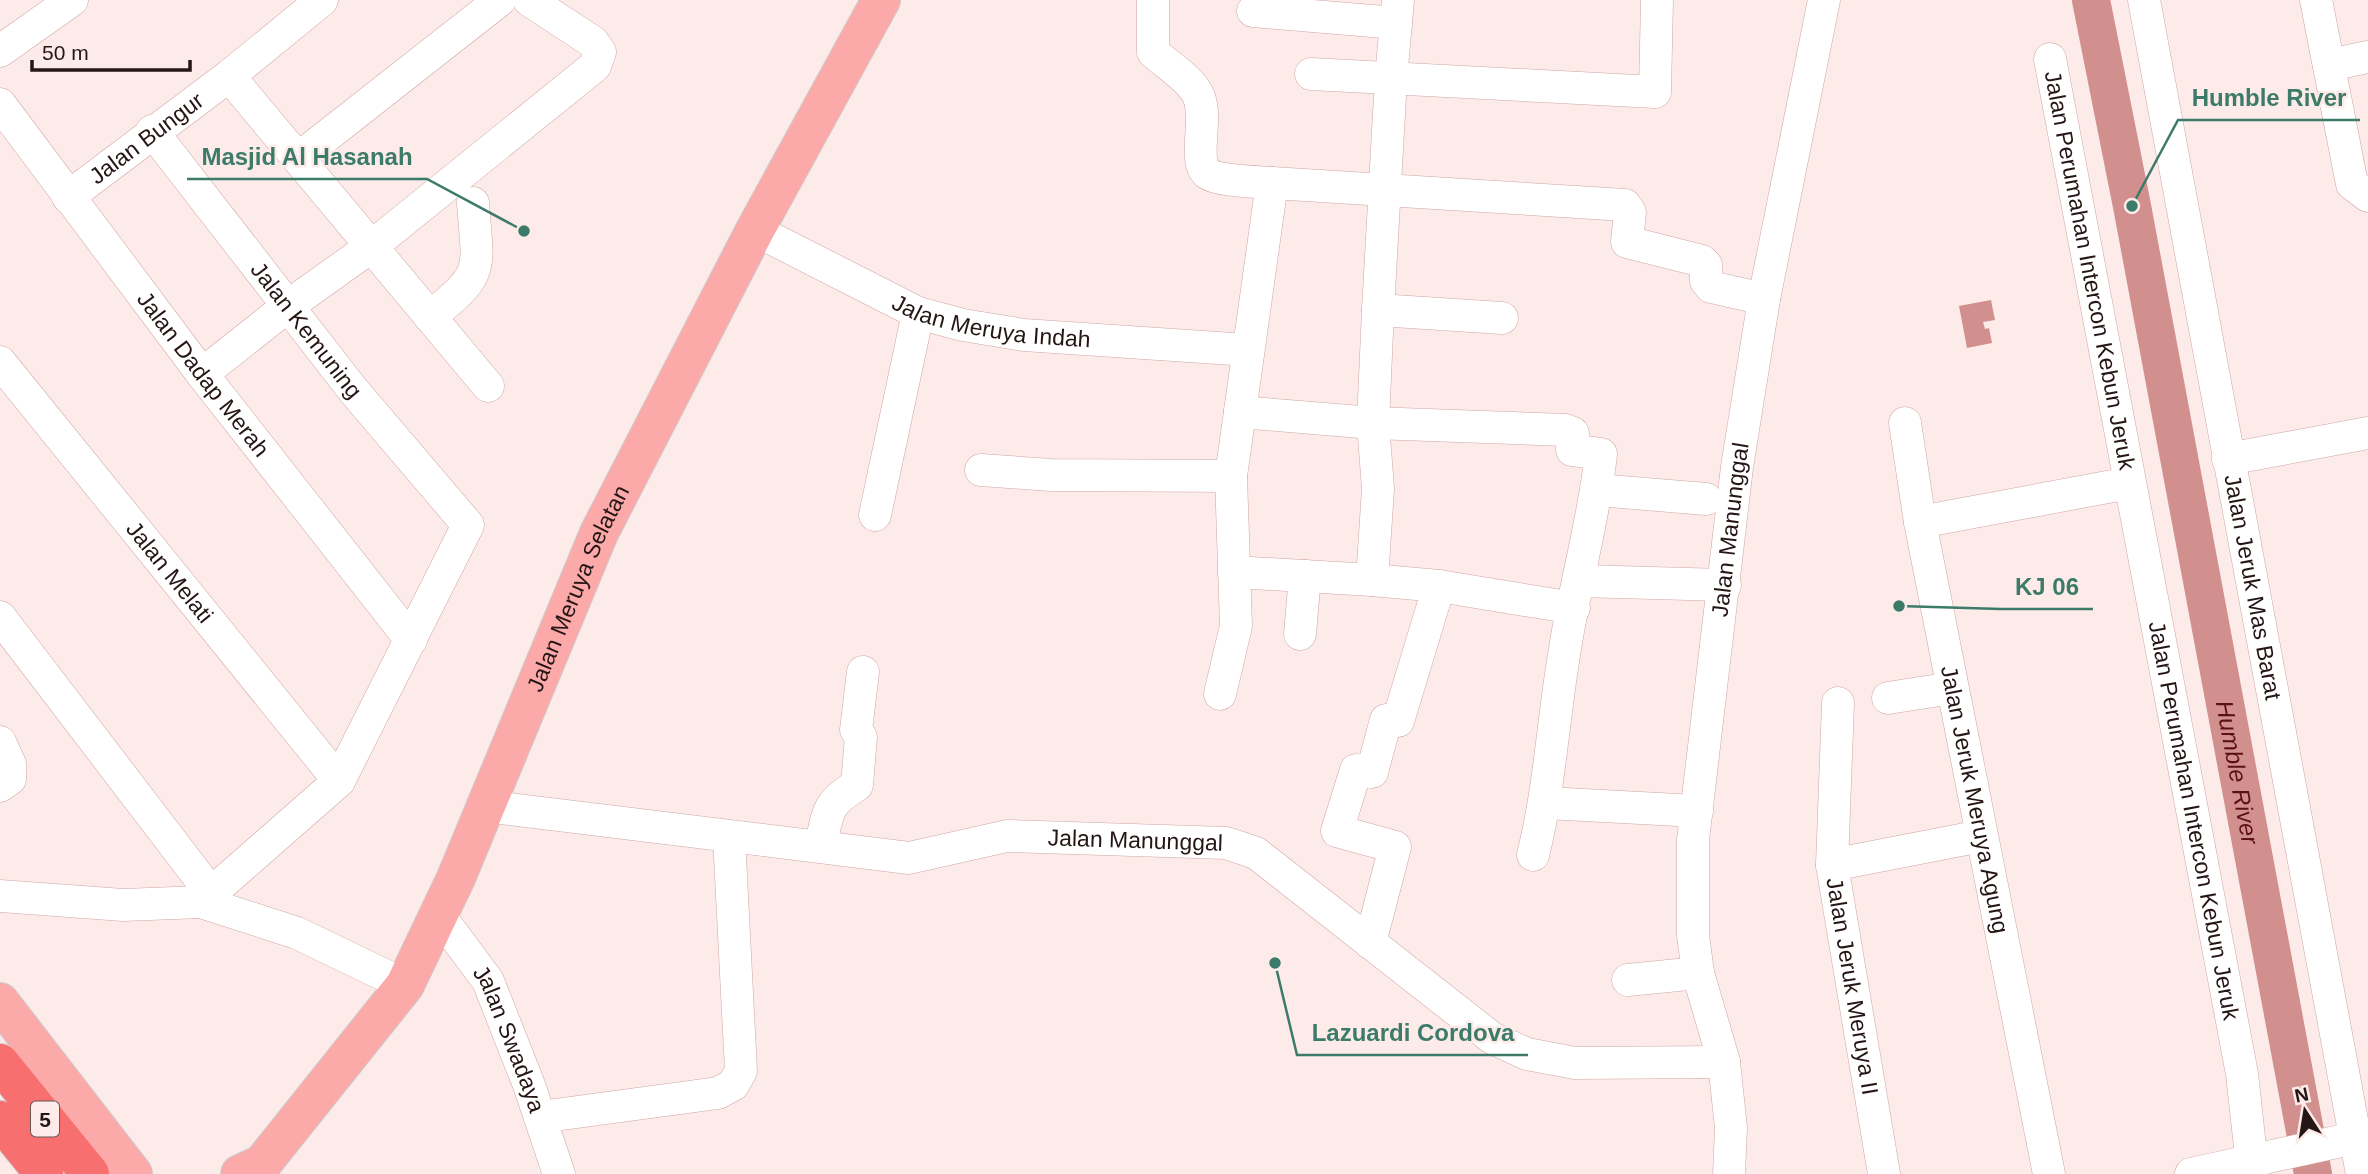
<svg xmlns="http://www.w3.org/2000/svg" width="2368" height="1174" font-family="Helvetica,sans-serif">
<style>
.water{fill:#d1908d}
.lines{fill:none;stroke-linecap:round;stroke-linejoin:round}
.river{stroke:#d1908d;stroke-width:38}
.minor-casing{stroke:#cfa6a3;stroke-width:33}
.major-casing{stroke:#cfcccc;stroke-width:40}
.highway-casing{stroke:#cfcccc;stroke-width:40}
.minor{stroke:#fff;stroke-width:32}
.major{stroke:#fba9a9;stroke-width:38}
.highway{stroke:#f86f6f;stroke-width:38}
.labels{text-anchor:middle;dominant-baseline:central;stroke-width:5;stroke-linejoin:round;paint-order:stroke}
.shield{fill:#fdebea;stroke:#665655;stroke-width:2}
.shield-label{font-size:21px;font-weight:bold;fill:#251615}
.street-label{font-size:23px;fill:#251615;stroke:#fdebea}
.water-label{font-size:24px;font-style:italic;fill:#5d0f16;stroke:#fdebea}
.leader{fill:none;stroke:#3c7b69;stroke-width:2.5}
.callout-dot{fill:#3c7b69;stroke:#fdebea;stroke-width:2.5}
.callout-label{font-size:24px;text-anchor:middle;font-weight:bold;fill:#3c7b69;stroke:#fdebea;stroke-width:5;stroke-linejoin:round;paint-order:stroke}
</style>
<rect width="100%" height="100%" fill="#fdebea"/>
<!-- water -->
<path class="water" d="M1991,300l4,20 -12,2 2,7 4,-1 3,15 -25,5 -8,-42z"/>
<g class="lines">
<!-- river -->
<path class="river" id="s1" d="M2091,0l41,206 181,968"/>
<defs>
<g id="minor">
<path d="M1153,0v52c13,12 35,25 44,41 13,21 -5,66 10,80 10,8 51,9 65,10"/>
<path d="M1398,0l-7,78 -13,232 -5,113 5,66 -6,91 67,6 135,22"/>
<path id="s2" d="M2144,0l218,1174"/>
<path d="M2316,0l36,184 16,12"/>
<path d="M1253,11l143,12"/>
<path d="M0,51l72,-51"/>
<path id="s3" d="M2050,59l192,1015 11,100"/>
<path d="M2329,65l39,-8"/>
<path d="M1311,74l344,18 2,-92"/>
<path d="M229,76l259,310"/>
<path id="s4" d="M0,104l202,270 209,266"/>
<path id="s5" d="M152,131l201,259 115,135 -129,256 -138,121 96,31 108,52"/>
<path d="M300,157l200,-157"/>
<path id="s6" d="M68,197l161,-121 93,-76"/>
<path id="s7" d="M755,230l163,83 45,12 61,10 224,15"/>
<path d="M1378,310l124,8"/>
<path d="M430,317c56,-45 48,-46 43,-114"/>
<path id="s8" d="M0,362l339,419"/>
<path d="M202,374l86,-68 84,-60 223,-180 5,-14 -7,-10 -64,-42"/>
<path d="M1240,412l133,11 192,7 8,3 -1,17 29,4c-7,66 -26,129 -36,195 -12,69 -15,138 -32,206"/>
<path id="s9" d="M1905,423l15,99 129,652"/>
<path d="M2228,459l140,-26"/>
<path d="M981,470l70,5 180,1"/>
<path d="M1597,490l109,9"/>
<path d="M875,515l43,-202"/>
<path d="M1920,522l209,-39"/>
<path d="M1234,572l138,8"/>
<path d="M1579,581l146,4"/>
<path d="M0,617l211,276"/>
<path d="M1300,634l5,-58"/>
<path d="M1220,694l16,-68 -5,-150 41,-293 353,22 5,7 -3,30 75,19 4,4v16l5,6 53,12"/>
<path d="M1888,698l64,-10"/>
<path id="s10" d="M1838,703l-6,162 52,309"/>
<path d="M0,742l10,22v15l-10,7"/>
<path d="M1546,803l151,8"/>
<path id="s11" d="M485,806l424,52 98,-22 219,7 30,10 236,185 35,16 48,9 149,-1"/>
<path d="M821,845c7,-33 5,-41 36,-60l4,-48 -5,-7 7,-58"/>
<path d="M1832,865l149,-29"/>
<path d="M0,896l123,9 78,-3"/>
<path id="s12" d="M439,915l49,66 41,104 30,89"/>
<path d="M1370,943l25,-96 -58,-16 19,-61 16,2 14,-52 12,1 41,-135"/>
<path d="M1628,980l70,-7"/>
<path d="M540,1117l178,-24 15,-8 8,-14 -12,-234"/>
<path id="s13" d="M1729,1174l2,-46 -7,-66 -26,-89 -5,-38v-95l44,-373 27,-168 60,-299"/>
<path d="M2191,1174l177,-39"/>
</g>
<g id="major">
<path d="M0,1002l133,172"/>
<path id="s14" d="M240,1174l22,-10 143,-179 51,-107 143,-345 156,-303 126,-230"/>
</g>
<path id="highway" d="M0,1063l90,111
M0,1120l44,54"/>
</defs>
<!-- minor casing -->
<use href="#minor" class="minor-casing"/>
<!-- major casing -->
<use href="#major" class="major-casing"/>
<!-- highway casing -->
<use href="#highway" class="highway-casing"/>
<!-- minor -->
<use href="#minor" class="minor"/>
<!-- major -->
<use href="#major" class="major"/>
<!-- highway -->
<use href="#highway" class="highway"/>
</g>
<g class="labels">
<!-- shield labels -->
<rect class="shield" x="31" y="1101.5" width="28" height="35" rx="5"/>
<g class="shield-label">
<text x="45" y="1119">5</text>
</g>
<!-- street labels -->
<g class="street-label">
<text stroke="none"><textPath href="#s6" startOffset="98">Jalan Bungur</textPath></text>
<text stroke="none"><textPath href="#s3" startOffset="215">Jalan Perumahan Intercon Kebun Jeruk</textPath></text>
<text stroke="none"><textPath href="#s7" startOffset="257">Jalan Meruya Indah</textPath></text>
<text stroke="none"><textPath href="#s5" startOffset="252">Jalan Kemuning</textPath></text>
<text stroke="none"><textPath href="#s4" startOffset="338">Jalan Dadap Merah</textPath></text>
<text stroke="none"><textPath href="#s13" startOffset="651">Jalan Manunggal</textPath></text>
<text stroke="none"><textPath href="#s8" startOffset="270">Jalan Melati</textPath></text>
<text stroke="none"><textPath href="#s2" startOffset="597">Jalan Jeruk Mas Barat</textPath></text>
<text stroke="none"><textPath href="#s14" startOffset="686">Jalan Meruya Selatan</textPath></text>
<text stroke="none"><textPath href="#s9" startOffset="383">Jalan Jeruk Meruya Agung</textPath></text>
<text stroke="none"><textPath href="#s3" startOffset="775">Jalan Perumahan Intercon Kebun Jeruk</textPath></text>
<text stroke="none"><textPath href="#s11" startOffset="656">Jalan Manunggal</textPath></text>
<text stroke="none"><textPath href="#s10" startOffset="285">Jalan Jeruk Meruya II</textPath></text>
<text stroke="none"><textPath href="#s12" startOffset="144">Jalan Swadaya</textPath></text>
</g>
<!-- water labels -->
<g class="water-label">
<text stroke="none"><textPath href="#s1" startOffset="786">Humble River</textPath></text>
</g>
</g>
<!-- callouts -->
<path class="leader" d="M2132 206L2178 120H2360M524 231L427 179H187M1899 606L2001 609H2093M1275 963L1297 1055H1528"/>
<g class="callout-dot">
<circle cx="2132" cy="206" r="7"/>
<circle cx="524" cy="231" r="7"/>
<circle cx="1899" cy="606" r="7"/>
<circle cx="1275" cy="963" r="7"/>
</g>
<g class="callout-label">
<text x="2269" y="106">Humble River</text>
<text x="307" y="165">Masjid Al Hasanah</text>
<text x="2047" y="595">KJ 06</text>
<text x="1413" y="1041">Lazuardi Cordova</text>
</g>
<!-- north arrow -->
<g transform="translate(2305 1111) rotate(348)" stroke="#fdebea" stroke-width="5" paint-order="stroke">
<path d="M0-5L12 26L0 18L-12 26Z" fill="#251615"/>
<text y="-10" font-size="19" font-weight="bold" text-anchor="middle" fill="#251615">N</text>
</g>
<!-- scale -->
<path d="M32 60v10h158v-10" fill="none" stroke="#251615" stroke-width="3.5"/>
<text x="42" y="60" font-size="21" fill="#251615" stroke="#fdebea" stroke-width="5" paint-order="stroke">50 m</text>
</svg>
